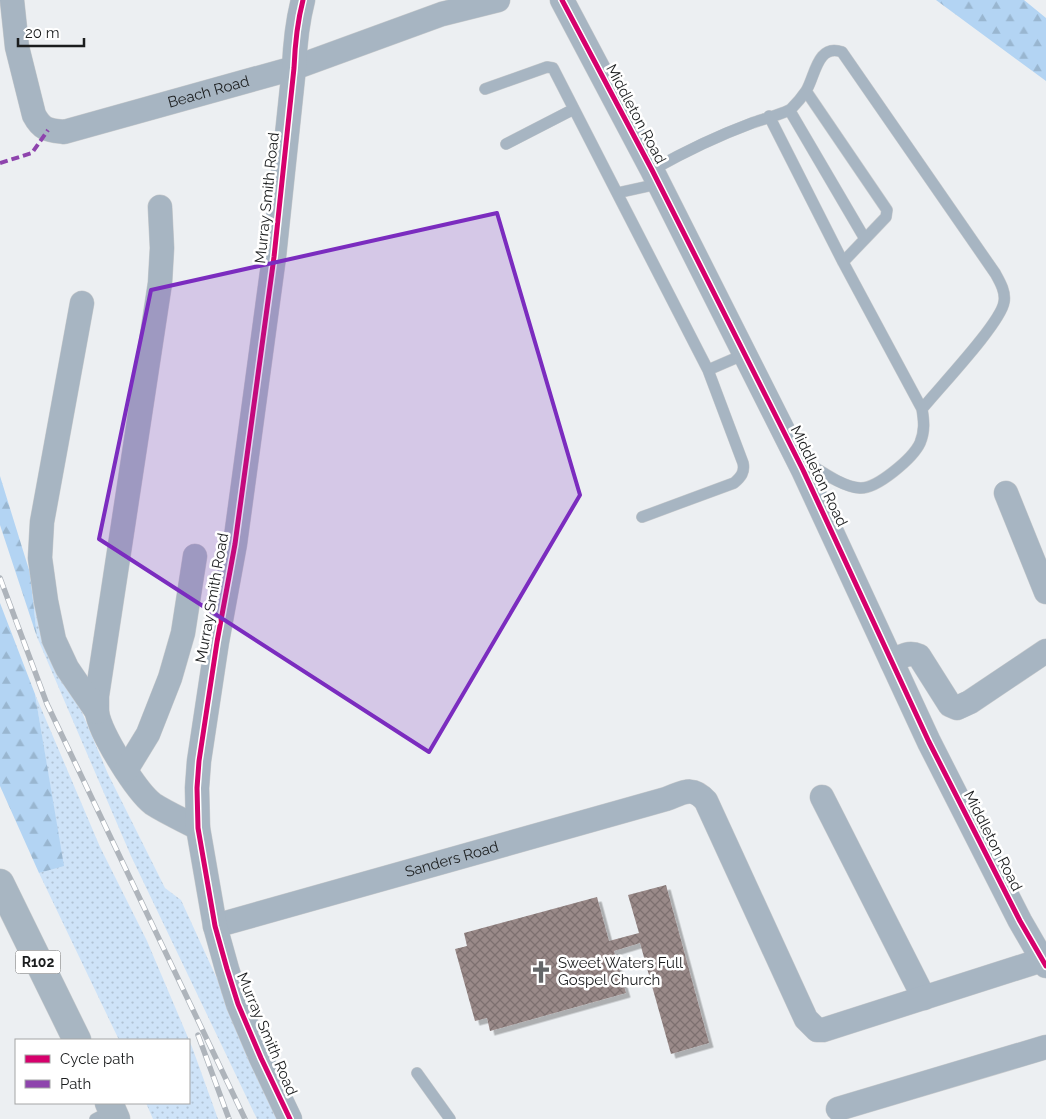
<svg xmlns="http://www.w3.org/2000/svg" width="1046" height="1119" font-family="Raleway,sans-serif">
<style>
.grass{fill:url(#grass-dots)}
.forest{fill:url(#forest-firs)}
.building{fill:url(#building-cross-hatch);filter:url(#shadow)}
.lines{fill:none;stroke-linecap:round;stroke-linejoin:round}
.service-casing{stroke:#cbcdcf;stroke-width:12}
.minor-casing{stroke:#cbcdcf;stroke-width:25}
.primary-casing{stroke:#cbcdcf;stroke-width:29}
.service{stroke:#a7b5c2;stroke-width:11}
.minor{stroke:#a7b5c2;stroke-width:24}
.primary{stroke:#a8b6c2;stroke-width:28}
.rail-casing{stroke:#aeb4bb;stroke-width:5.5}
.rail{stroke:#fff;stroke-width:4;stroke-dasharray:11;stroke-linecap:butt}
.quiet{stroke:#8e44ad;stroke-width:4;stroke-dasharray:8 4;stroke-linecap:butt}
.cycleway-casing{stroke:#fff;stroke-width:8}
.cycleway{stroke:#d6006c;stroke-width:5}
.marked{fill:#7b2cbf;fill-opacity:0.2;stroke:#7b2cbf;stroke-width:4;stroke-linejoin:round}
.labels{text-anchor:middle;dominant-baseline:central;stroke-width:5;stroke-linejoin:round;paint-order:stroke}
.shield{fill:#fff;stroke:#5f6162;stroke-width:1}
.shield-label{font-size:14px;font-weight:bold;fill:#1b1d1e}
.street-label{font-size:15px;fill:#1b1d1e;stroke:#fff}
.poi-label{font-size:15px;fill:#1b1d1e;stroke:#fff;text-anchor:start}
</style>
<defs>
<pattern id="grass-dots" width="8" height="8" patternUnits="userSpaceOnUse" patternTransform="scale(1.25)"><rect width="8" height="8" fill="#cee3f8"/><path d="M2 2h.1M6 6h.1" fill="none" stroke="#b0c2d4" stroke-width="1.8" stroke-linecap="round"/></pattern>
<pattern id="forest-firs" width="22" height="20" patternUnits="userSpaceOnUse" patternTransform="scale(1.25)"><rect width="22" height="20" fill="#b3d4f3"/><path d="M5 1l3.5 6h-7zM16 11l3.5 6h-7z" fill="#99b6d0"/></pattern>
<pattern id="building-cross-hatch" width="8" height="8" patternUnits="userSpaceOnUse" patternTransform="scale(1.25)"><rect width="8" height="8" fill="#9a8a89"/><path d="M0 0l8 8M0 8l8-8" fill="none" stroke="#7d706f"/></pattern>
<filter id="shadow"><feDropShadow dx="4.5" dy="4.5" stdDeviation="0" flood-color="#0004"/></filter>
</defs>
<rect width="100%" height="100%" fill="#eceff2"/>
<!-- grass -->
<path class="grass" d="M30,573l43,118 35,83 57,114 16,12 100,219h-24l-126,-263 -94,-219z
M35,694l65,153 47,94 45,106 26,72h-65l-7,-16h43v-63h-70l-80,-167 24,-8z"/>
<!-- forest -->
<path class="forest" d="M936,0h88l22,18v63z
M0,476l30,97 7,64 -37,-112z
M0,603l35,91 29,172 -25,7 -39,-87z"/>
<!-- building -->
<path class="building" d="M666,885l43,158 -38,11 -31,-111 -26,8 12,42 -136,38 -3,-13 -12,3 -20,-72 12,-3 -3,-13 133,-36 12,44 30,-8 -11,-38z"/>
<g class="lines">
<defs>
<path id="service" d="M485,89l62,-22 6,1 64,125 41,-9
M790,111l75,128 21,-22 1,-7 -81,-119
M769,116l74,146 79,147c2,12 3,22 -2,34 -7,15 -43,46 -60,45 -19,-1 -43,-20 -59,-29
M506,144l68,-35
M652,170c32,-18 65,-34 100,-47 8,-3 34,-10 39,-14 5,-5 11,-12 15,-18 9,-14 11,-48 36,-39l153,221c5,9 11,19 9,29 -3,21 -66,87 -82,107
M617,193l91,177
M843,262l22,-23
M642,517l92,-34c7,-6 11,-11 9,-20l-35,-93 37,-16
M417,1073l33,46
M95,1119l17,-9"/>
<g id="minor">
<path id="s1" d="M12,0l5,47 17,68c8,15 14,15 30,17l230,-64 148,-54 56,-14"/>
<path d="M562,0l90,170 151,300 126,272 91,179 26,45"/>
<path d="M160,207l2,41 -2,35 -63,413c0,5 0,11 0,16 3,21 39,79 56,92 14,9 30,16 45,24"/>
<path d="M82,303l-40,219 -2,36 6,43 8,39 13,28 30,44"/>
<path d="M1006,493l40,99"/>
<path d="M892,662c9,-5 16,-11 27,-6l31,49 7,3 13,-6 76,-51"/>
<path d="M126,770l22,-36 22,-56 13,-45 12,-77"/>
<path d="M822,797l102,201"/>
<path id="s2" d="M215,926l451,-127c17,-6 26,-14 40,2l100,218 11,11h6l219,-70"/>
<path d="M838,1109l208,-62"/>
<path d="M290,1119l-29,-61 -23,-54 -11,-35 -12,-43 -17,-98 -1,-40 2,-27 18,-119 18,-98 39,-287 20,-189c1,-24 3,-45 9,-68"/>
</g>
<path id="primary" d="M0,883l77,157
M109,1103l7,16"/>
</defs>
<!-- service casing -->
<use href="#service" class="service-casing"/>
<!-- minor casing -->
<use href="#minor" class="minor-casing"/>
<!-- primary casing -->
<use href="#primary" class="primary-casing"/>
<!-- service -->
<use href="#service" class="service"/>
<!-- minor -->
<use href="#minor" class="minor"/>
<!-- primary -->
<use href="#primary" class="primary"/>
<defs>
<path id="rail" d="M0,578l47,126 198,415
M198,1035l31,84"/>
</defs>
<!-- rail casing -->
<use href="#rail" class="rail-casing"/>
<!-- rail -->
<use href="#rail" class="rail"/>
<!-- quiet -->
<path class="quiet" d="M0,163l32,-10 16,-23"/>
<defs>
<path id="cycleway" d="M562,0l90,170 151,300 126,272 91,179 26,45
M290,1119l-29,-61 -23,-54 -11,-35 -12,-43 -17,-98 -1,-40 2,-27 18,-119 18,-98 39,-287 20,-189c1,-24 3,-45 9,-68"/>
</defs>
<!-- cycleway casing -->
<use href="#cycleway" class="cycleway-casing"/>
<!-- cycleway -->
<use href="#cycleway" class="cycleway"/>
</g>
<!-- marked area -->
<path class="marked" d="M497,213l83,282 -151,257 -330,-213 52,-249z"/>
<!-- icons -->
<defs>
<symbol id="church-bare" viewBox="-9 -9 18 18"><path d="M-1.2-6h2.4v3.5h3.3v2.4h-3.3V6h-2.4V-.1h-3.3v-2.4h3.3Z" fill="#646668" stroke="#fff" stroke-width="2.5" paint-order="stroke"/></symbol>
</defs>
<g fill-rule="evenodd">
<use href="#church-bare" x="525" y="956" width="32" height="32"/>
</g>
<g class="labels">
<!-- shield labels -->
<rect class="shield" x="15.5" y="950.5" width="45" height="23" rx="4"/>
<g class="shield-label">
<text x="38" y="962">R102</text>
</g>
<!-- street labels -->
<g class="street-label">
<text stroke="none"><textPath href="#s1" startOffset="304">Beach Road</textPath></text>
<text transform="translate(636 114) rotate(62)">Middleton Road</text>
<text transform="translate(267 198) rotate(-84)">Murray Smith Road</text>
<text transform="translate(819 476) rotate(64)">Middleton Road</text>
<text transform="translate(212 598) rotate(-80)">Murray Smith Road</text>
<text transform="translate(993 841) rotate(63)">Middleton Road</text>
<text stroke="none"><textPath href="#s2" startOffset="246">Sanders Road</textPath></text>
<text transform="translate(267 1034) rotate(67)">Murray Smith Road</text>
</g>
<!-- poi labels -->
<g class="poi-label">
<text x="558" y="963">Sweet Waters Full<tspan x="558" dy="17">Gospel Church</tspan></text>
</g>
</g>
<!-- legend -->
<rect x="15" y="1039" width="175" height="65" fill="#ffffff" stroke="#a4a5a5"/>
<rect x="25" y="1055" width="25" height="8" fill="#d6006c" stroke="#a4a5a5"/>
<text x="60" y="1064" font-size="15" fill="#1b1d1e">Cycle path</text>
<rect x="25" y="1080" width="25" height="8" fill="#8e44ad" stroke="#a4a5a5"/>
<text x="60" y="1089" font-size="15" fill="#1b1d1e">Path</text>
<!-- scale -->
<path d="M18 38v8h66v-8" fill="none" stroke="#1b1d1e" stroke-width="2.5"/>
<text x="25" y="38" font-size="15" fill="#1b1d1e" stroke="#ffffff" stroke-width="4" paint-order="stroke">20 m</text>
</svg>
